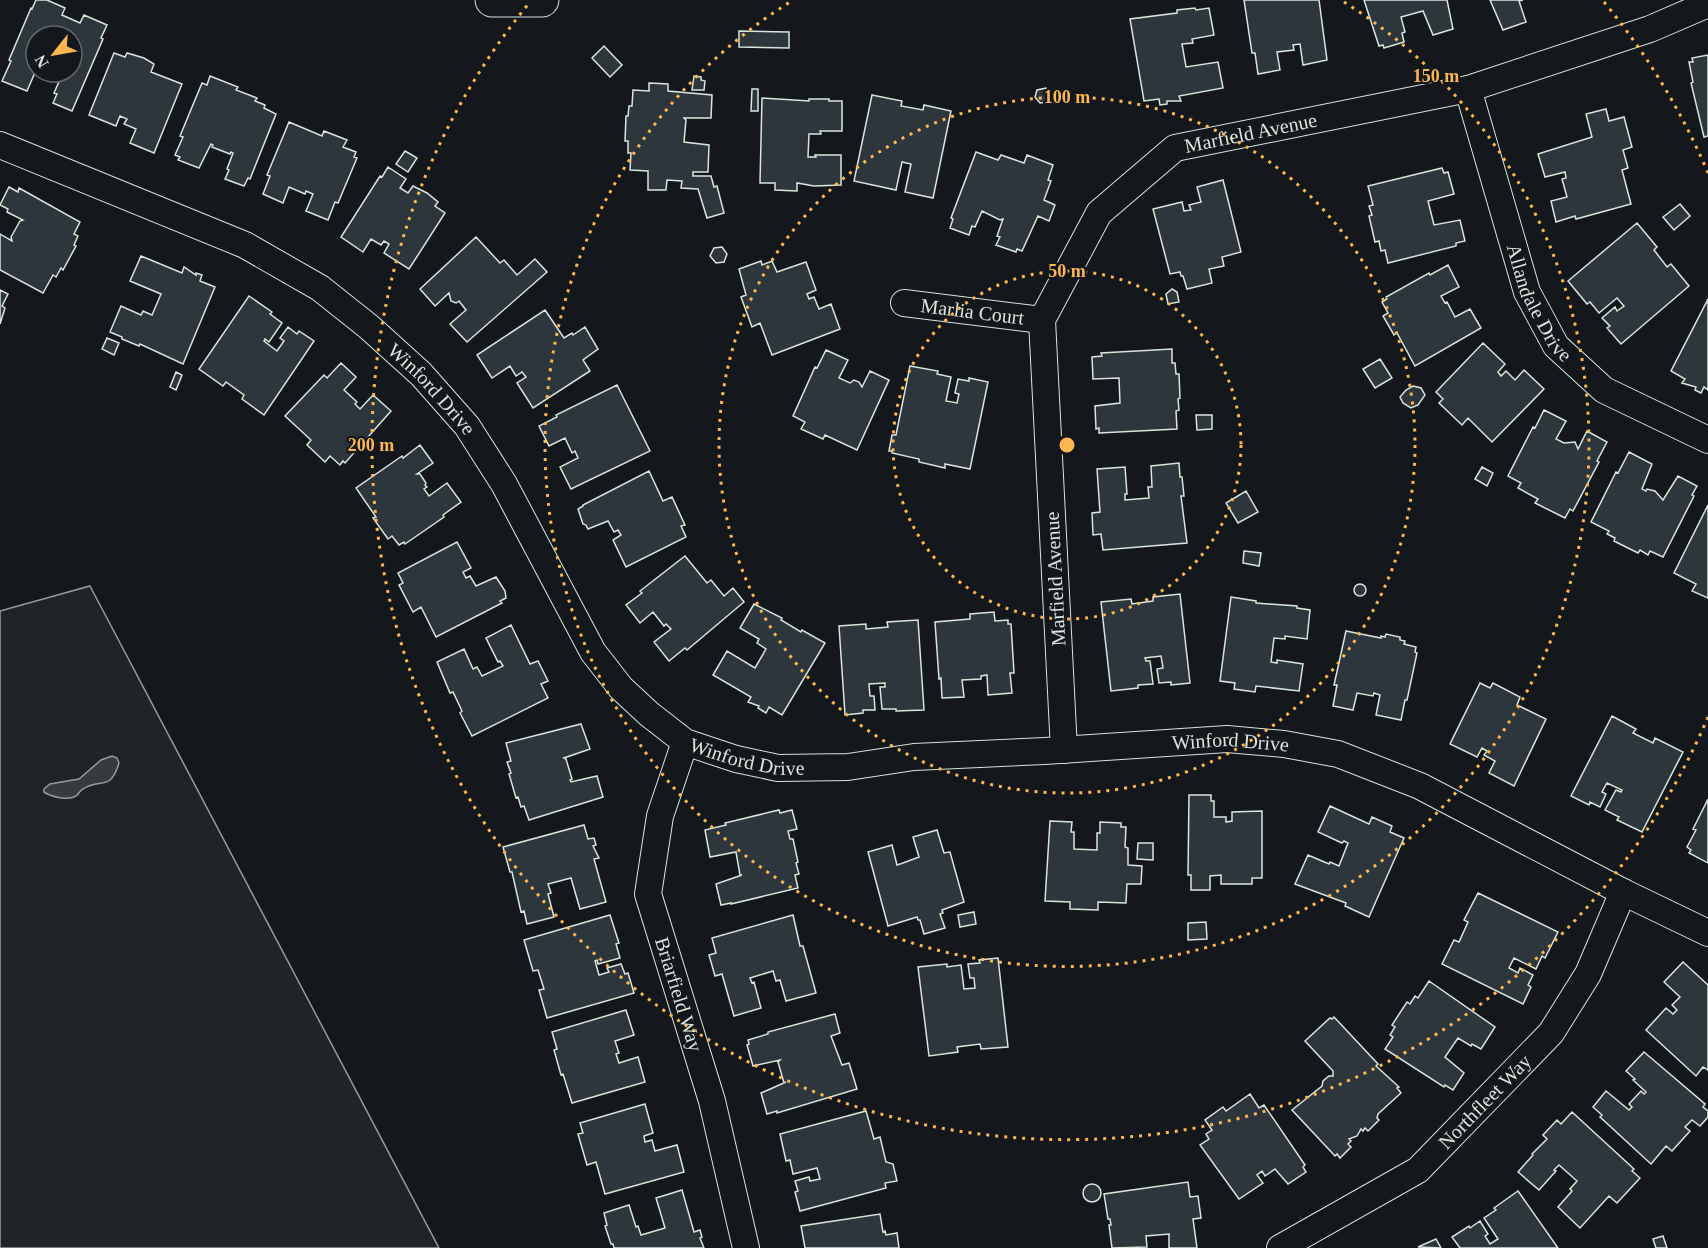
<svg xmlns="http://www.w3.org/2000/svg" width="1708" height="1248" font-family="'Times New Roman',serif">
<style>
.green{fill:#202428;stroke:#939e99;stroke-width:1.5}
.water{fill:#363b3e;stroke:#939e99;stroke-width:1.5}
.building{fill:#2c363c;stroke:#d8e6dc;stroke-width:1.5}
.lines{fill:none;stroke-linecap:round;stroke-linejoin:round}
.minor-casing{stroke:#d8e6dc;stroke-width:28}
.major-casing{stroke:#d8e6dc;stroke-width:35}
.minor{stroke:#14181c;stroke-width:26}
.major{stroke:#14181c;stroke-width:33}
.ring{fill:none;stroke:#ffb74d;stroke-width:3;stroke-dasharray:3 6}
.labels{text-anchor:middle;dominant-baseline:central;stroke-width:4.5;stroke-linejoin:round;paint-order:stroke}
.street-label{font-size:20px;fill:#d8e6dc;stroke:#14181c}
.centre{fill:#ffb74d;stroke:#14181c;stroke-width:3}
.ring-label{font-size:18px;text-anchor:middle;font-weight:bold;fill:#ffb74d;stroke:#14181c;stroke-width:4.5;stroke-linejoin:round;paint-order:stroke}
</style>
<rect width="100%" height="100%" fill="#14181c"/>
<!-- green -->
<path class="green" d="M90,586l349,662h-439v-637z"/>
<!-- water -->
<path class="water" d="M112,756l5,2 2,5c-9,30 -19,14 -36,26 -3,1 -4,5 -7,7 -8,5 -24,1 -32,-4v-3l6,-5 29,-5 22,-19z"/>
<!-- building -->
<path class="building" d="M36,0h11l18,8 -3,7 18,8 4,-8 23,10 -6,13 2,1 -31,72 -19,-8 4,-9 -3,-1 7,-16 -2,1 -15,-6h28v-36h-36v34l-9,21 -25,-10 9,-20 -2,-1 22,-52 1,1z
M1244,0h75l8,60 -24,5 -3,-21 -7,1 1,5 -17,2 3,18 -22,4 -3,-21h-3z
M1364,0h83l6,29 -20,6 -10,-24 -22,6 4,15 -3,1 2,9 -20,6 -1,-3 -4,1z
M1490,0h33l-4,1 7,21 -23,8z
M1195,8l1,2 13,-2 5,27 -22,4 1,4 -11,1 4,23 32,-5 5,26 -44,8 2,5h-14v3l-7,1 -1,-6 -15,2 -14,-82 47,-6v-3z
M739,31l50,1v16l-50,-1z
M604,46l18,19 -12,12 -18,-19z
M114,53l11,4 2,-4 17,5 10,6 -3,8 31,12 -28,69 -24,-10 6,-14 -12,-5 3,-5 -7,-3 -4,10 -27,-11z
M1708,55v81l-4,1 -13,-54 2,-1 -4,-20h4l-1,-4z
M210,76l28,11 -2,3 21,8 -2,3 10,4 -1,3 12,6 -26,65 -2,-1 -4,8 -19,-7 4,-9 -2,-1 6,-16 -2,-1 -1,2 -18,-7 1,-2 -2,-1 -12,24 -21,-8 2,-3 -5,-2 8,-18 -3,-1 22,-53 5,2z
M694,76l7,1v3l4,1 -1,9h-12z
M649,83l19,1v7l44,4 -1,23h-27l2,2 -2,22 25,3 -1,27h-15v4h18l3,11 3,-1 7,27 -17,5 -9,-29 -17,-1 1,-7 -15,-1 -1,10h-18v-19l-18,-1 1,-17h-3v-12h-3l1,-25h2l1,-10h3l1,-16 16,1z
M1046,88l5,6 -3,8 -8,1 -5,-6 2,-7z
M752,89h6v22h-7z
M872,95l30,6 -1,5 22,4 1,-5 27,6 -18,87 -28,-6 6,-28 -9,-2 -6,28 -42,-9z
M762,98l47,3v-2h20v2h13v30h-22l1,3h-12l-1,23h8l-1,-2h26v30l-27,1 -17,-3v8l-22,-1v-7h-15z
M1606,109l3,12 15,-4 8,30 -9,3 5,18 -6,2 9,34 -55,15 -1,-3 -19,6 -5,-21 16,-4 -5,-18 4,-1 -1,-6 -20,5 -7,-23 54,-17 -6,-23z
M289,122l33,14 2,-5 23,9 -4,7 13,5 -2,5 3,1 -19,45 -3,-1 -7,18 -22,-9 7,-17 -7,-3 -1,3 -16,-7 -6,16 -20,-9 7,-18 -3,-1z
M405,151l12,7 -9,14 -12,-8z
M976,152l22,8 3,-5 23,8 3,-8 26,10 -5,15 3,1 -7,19 11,5 -6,16 -11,-5 -16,35 -5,-2 -1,3 -20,-7 4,-8 -3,-1 6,-17 -3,1 -18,-9 -7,16 -3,-1 -3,9 -19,-7 3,-9 -2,-1z
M388,167l18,12 -6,9 8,5 5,-7 14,7 11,9 -3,4 10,7 -36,56 -25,-16 5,-9 -5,-3 -3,4 -10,-6 -8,13 -22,-15 39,-61 2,1z
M1442,168l2,5 4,-1 6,22 -26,7 6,24 26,-5 5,21 -9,2v3l-68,17 -3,-13 -4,1 -2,-10 -4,1 -6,-26 3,-1 -3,-9 4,-1 -5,-19z
M1223,180l18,72 -19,5 2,9 -15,3 3,14 -25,6 -4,-13h-2l-1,-4 -10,2 -17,-65 29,-7 2,9 7,-1 -2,-5 12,-3 -4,-15z
M9,187l9,5 1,-4 61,34 -6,12 4,2 -4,9 2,1 -13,24 -2,-2 -5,9 -3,-2 -10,18 -43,-23v-36l12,7 -1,-4 9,-16 3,-1 -16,-8 1,-3 -8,-4z
M1680,204l10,12 -16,14 -11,-13z
M1637,223l20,24 -3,3 13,17 4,-3 18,22 -68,58 -14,-16 3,-2 -8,-8 13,-11 2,4 7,-5 -7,-8 -18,15 -9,-11 -3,2 -19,-23z
M476,237l24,26 4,-3 13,15 18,-16 12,13 -80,70 -17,-18 16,-14 -7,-9 -3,2 -5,-2 -2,-8 -14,13 -15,-17z
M722,247l5,7 -3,8 -8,1 -6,-7 4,-8z
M141,256l41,17 2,-6 12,8v-2l6,2 -2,6 15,6 -32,77 -43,-20 -1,2 -17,-7v-2l-12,-5 11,-26 20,9 2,-4 9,4 9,-21 -31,-13z
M761,261l1,4 10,-4 5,11 29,-10 10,28 -9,4 2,5 5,-2 5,12 12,-5 9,25 -68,26 -12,-32 -8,4 -11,-30 5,-2 -7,-26z
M1448,265l11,22 -18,9 4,7 2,-1 8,15 15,-8 11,19 -66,38 -18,-33 -3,2 -11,-19 5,-3 -6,-11 5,-3 -1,-2 43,-24 1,2z
M1172,289l5,3 2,10 -11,2 -2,-10z
M0,290l8,4 -6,12 3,2 -5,16z
M249,296l23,16 -2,2 12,9 -13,19 -4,-3 -1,2 13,10 7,-10 -4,-3 8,-11 9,7 2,-3 15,10 -50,74 -22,-16 2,-4 -18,-13 -3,4 -24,-17z
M1708,299v91l-4,-3 -3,6 -6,-3 1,-3 -14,-4 3,-4 -14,-8z
M545,310l19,28 8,-5 1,2 12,-8 13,22 -15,11 7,11 -57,37 -16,-25 9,-6 -4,-5 -6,4 -6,-10 -18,12 -15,-23z
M107,338l12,5 -5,12 -12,-6z
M1483,343l22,21 -7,8 3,4 5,-5 9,9 9,-10 20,19 -52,53 -24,-24 -6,7 -23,-22 4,-4 -7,-7z
M1172,349v14h3l1,11h3l1,24 -2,1 1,11 -3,1 1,18 -78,4v-5l-3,1 -1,-23 25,-3 -1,-25 -26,1 -1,-22 10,-1 -1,-3z
M826,350l22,10 -9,18 11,5 4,-3 5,2 3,5 8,-16 19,9 -32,70 -32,-15 -2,4 -22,-10 4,-7 -12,-6 22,-49 2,1z
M1380,359l12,19 -17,10 -12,-19z
M341,363l15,14 -12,13 13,12 -2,2 5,5 13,-14 18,16 -46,52 -2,-2 -3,4 -10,-9 -5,6 -18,-17 4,-5 -26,-24 39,-41 3,3z
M910,366l28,5 -1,3 14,3 -5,24 11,2 2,-9 -4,-1 3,-14 11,2v-3l19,4 -18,87 -25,-5v4l-26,-6v-3l-27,-6v-2h-3l3,-16h4z
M176,372l6,3 -6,15 -6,-3z
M617,385l33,66 -79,38 -11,-22 18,-9 -3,-7 -3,2 -7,-15 -16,8 -10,-20 18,-9 -1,-2z
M1413,386l8,2 4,7 -7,10 -7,3 -8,-5 -3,-6 6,-7z
M1544,410l22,11 -10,18 8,4 11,-1 3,7 9,-18 20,11 -10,19 2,1 -26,49 -3,-2 -5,9 -30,-15 3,-4 -20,-11 3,-5 -13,-7 25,-49 2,1z
M1196,415h16v14l-15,1z
M420,445l13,18 -16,11h3l6,9 -1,2 2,2 -3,2 5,7 18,-13 14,19 -18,13 1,2 -39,27 -1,-2 -5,3 -7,-9 -4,3 -15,-21 3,-1 -20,-29 46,-32 1,2z
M1629,452l23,12 -10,25 4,2 1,-2 8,2 8,9 15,-24 19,10 -5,9 2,1 -31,61 -13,-6 -2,4 -8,-5 -2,3 -24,-12 1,-3 -8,-4 2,-3 -18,-9 25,-50 2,1z
M1179,463l1,14h2l2,19h-3l6,47 -84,7 -2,-16 -8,1 -1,-22 8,-1 -3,-43 28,-2 2,27h-2v6l24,-2 -1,-11h4l-1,-21z
M1482,467l11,6 -6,13 -12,-7z
M649,471l14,30 9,-4 13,28 -4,1 5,11 -60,30 -13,-27 8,-5 -3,-5 -4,2 -6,-11 -20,8 -2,-4 -3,-1 -5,-15 5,-3v-1z
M1246,491l12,21 -20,11 -12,-20z
M1708,505v93l-16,-7 4,-7 -22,-11z
M457,542l14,26 -8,4 3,6 4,-2 6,10 20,-9 9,14 1,7 -6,3 2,2 -66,34 -15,-30 -8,5 -14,-27 4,-2 -5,-10z
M1244,551l17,2 -2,13 -16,-3z
M685,556l22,27 4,-3 13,16 9,-8 11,14 -57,48 -2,-2 -16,13 -15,-19 17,-13 -5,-5 -2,2 -11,-14 -13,11 -14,-18 16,-12 -2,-2z
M1354 590a6 6 0 1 1 12 0a6 6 0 1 1-12 0Z
M1180,594l10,89 -19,2v-3l-12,1 -2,-14 6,-1 -2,-12 -16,2 1,3h4l3,23 -15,1v3l-27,3 -10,-89 30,-3 1,5 21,-3v-4z
M1231,597l25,4v2l41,3v2l13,2 -3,29 -22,-3v3l-11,-1 -3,24 6,1v-3l26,4 -4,27 -43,-5 -1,6 -21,-3 1,-6 -15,-2z
M754,604l28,14 -1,2 20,12 1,-2 23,13 -43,72 -13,-8 -3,6 -8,-5 1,-2 -11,-4 3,-5 -38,-22 14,-24 28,17 11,-19 -9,-6 2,-4 -19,-11z
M994,612l1,9 13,-1v4h3l3,49h-4l2,20 -24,2 -1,-20 -6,1v3l-19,1 2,17 -22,1 -1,-20 -2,1 -4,-57 35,-3v-5z
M918,620l6,90 -28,1v-2h-14l-2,-22h5v-4l-16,1 1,12h4l1,14h-12v3l-18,2 -6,-89 27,-2v5l22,-2 -1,-5z
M511,625l19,39 8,-3 10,20 -7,3 7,14 -76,38 -12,-23 2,-2 -9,-19 -3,1 -13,-31 27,-13 9,20 4,-2 5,9 21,-10 -3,-5 -2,1 -12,-24z
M1346,631l35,7v-2l4,1 1,-3 14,3v3l5,1 -1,3 12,3 -1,5 2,1 -10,47h-2l-4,20 -25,-5 4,-20 -6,-2 -1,3 -16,-3 -4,17 -20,-4 4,-21h-3z
M1480,683l10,5 3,-5 27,14 -3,8 29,14 -32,67 -25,-13 6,-12 -11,-6 3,-4 -5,-3 -5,9 -27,-13z
M1612,716l24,13 -3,4 20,10 2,-5 28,14 -41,80 -25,-12 2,-3 -14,-7 11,-20 5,2 1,-2 -15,-7 -5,9 4,2 -6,13 -10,-5 -1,3 -18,-9z
M581,724l9,25 -26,9 2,1 6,20 -2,1 1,2 26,-6 6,21 -74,23 -5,-14 -3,1 -3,-10 -2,1 -7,-24 2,-1 -4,-11 4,-1 -5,-18z
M1189,795h22v6h3v16h12v5l6,-1v-9l30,-1v67h-10v6h-31v-9l-11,1v14h-19v-15h-3z
M1708,799v64l-19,-10 2,-3 -4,-3 9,-17 -3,-1z
M1330,806l39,18 3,-7 20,9 -2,6 14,6 -35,79 -24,-11 1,-3 -51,-19 13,-29 21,9 1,-2 9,4 9,-23 -4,-2 -2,2 -24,-11z
M779,810l1,3 12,-3 5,19 -9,2 2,8h3l5,23 -2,1 3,11 -4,1 3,13 -67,16v-1l-10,2 -5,-21 26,-9h-2l-4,-23 -26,5 -5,-27 21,-5 -1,-2z
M1050,821l22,1 -1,10h3v17l23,1v-17h3v-11l21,1v4h5l-1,20 3,1v17l14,1 -1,18h-14l-1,19 -28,-1v8l-28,-1v-7l-25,-1z
M584,825l4,14 6,-1 2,7 -3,1 6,12 -5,1 12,43 -26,7 -9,-31 -23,6 3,9 -3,1 6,23 -27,7 -3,-13 -3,1 -9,-40h-2l-7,-25z
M937,830l7,23 6,-1 14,50 -22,8 1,3 -3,1 5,14 -21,6 -4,-14h-2l-1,-3 -29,9 -20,-74 24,-7 5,20 6,-2 16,-6 -6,-20z
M1138,843h15v17l-16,-1z
M1478,893l80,39 -13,26 -3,-2 -6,13 -22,-11 -5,10 9,5 2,-5 13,7 -5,10 3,2 -8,17 -81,-40 12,-24 5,2 9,-20 -4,-2z
M974,912l2,12 -16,3 -2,-12z
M610,915l9,28 -3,1 4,14 -22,6 -1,-4 -2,1 4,14 10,-3 -2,-4 14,-4 4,10 3,-1 6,20 -87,25 -8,-28 5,-1 -6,-19 -5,1 -9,-31z
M793,915l7,31h3l13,47 -30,8 -6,-21 -4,1 -3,-10 -23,7 2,5 2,-1 7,26 -27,8 -12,-42 -7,2 -6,-21 7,-2 -4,-15z
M1206,922l1,17 -19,1v-17z
M998,958l10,89 -27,2 -1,-5 -23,3 1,5 -29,4 -11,-89 29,-3v3l14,-2 3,24 11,-1 -1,-10h-4l-2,-14 12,-1 -1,-3z
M1683,962l25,23v85l-5,-3 -7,9 -50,-46 20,-22 7,6 4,-4 -5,-5 8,-8 -16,-15z
M1429,981l66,46 -14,22 -9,-5 -1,2 -13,-8 -13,19 19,16 -11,17 -8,-5 -1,2 -59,-38 8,-12 -3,-2 5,-8 -3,-2 15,-23 3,2 5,-8 3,2z
M626,1010l8,25 -19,6 4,12 -3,1 3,9 19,-6 7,25 -73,21 -9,-29 -2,1 -7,-25 3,-1 -5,-17z
M835,1014l5,19 -9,3 11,29 7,-2 8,26 -80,24v-2l-10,3 -6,-21 25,-11 -2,1 -6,-21 2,-2 -27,6 -6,-21 2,-1 -1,-4 20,-6v-2z
M1334,1017l44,47 -2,2 23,21 -2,1 4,5 -23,21 -1,4 2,2 -11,11 -3,-3 -2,3 -2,-2 -4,7 -8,3 2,2 -3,3 3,3 -11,11 -3,-4 -2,2 -43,-46 30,-24 1,-5 6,-5h4v-5l-28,-30 25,-23 2,1z
M1644,1052l61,52 -2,3 5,4v6l-8,9 -8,-6 -7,7 5,4 -18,20 -6,-5 -15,18 -51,-47 2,-2 -9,-8 13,-16 23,19 3,-3 -3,-3 12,-13 3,3 2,-2 -13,-12 2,-1 -9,-8z
M1250,1094l9,14 5,-3 41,60 -2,2 3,5 -18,12 -13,-15 -10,7 -3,-5 -5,4 6,8 -24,16 -39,-54 9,-6 -3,-5 6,-4 -7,-10 18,-13 3,4z
M645,1104l8,29 -9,3 1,6 7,-2 3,11 22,-6 7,27 -79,22 -9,-32 -9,3 -9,-31 5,-1 -3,-10z
M866,1111l8,28 6,-2 6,25 7,2 4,17 -12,2 1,5 -86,23 -5,-19 3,-1 -3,-10 14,-4 1,4 10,-2 -3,-11 -24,6 -3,-14 -4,1 -6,-27z
M1572,1112l62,57 -2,2 8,7 -23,25 -8,-7 -29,32 -22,-21 14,-16 -2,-2 7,-8 -18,-16 -5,5 2,1 -17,19 -21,-18 15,-17 -1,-1 15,-15 -4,-4 14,-15 4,4z
M1188,1182l2,15 8,-1 3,22 -8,1 4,29h-28v-14l-23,2 1,11 -35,1 -3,-23h2l-1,-6h-2l-4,-25z
M1083 1193a9 9 0 1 1 18 0a9 9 0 1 1-18 0Z
M682,1190l12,42 6,-2 2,7 -2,1 4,10h-90l-1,-4h-2l-6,-18 2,-1 -3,-12 25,-8 7,22 2,-1 3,9 24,-7 -9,-30z
M1518,1191l40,57h-98l-8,-11 17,-11 1,2 10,-7 8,13 -3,2 5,8 8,-5 -14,-21 12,-8 -2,-2z
M880,1214l3,18 2,-1 1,4 11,-2 2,15h-94l-4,-22z
M1663,1236l4,12h-11l-3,-9z
M1436,1239l5,9 -23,-1z"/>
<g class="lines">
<defs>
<g id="minor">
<path id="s1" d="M1468,89l59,203 29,54 48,44 104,50"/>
<path id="s2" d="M0,145l245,100 75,43 49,39 52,47 46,52 37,58 89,168 28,36 28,26 36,28 51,17 42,9 70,-1 66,-10 131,-6 182,-12 57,5 54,10 82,32 203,106 85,41"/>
<path id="s3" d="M904,303l138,17"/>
<path id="s4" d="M685,742l-25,74 -12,78 64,207 34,147"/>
<path id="s5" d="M1064,750l-22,-430 57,-107 76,-65 293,-59 182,-60 58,-25"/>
<path id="s6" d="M1280,1248l138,-78 133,-137 37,-59 35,-82"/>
</g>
<path id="major" d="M492,0h50"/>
</defs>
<!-- minor casing -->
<use href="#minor" class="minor-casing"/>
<!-- major casing -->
<use href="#major" class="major-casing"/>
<!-- minor -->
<use href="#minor" class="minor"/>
<!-- major -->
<use href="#major" class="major"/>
</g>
<!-- distance rings -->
<g class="ring">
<circle cx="1067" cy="445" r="174"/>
<circle cx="1067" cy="445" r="348"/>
<path d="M1344 2A522 522 0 1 1 790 2"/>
<path d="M1708 717A696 696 0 1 1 530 2M1604 2A696 696 0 0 1 1708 173"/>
</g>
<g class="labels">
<!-- street labels -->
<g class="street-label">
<text stroke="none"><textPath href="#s5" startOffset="729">Marfield Avenue</textPath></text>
<text stroke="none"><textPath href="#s1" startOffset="226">Allandale Drive</textPath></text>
<text stroke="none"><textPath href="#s3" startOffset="69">Marlia Court</textPath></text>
<text stroke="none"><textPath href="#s2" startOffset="502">Winford Drive</textPath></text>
<text transform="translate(1055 579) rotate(-93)">Marfield Avenue</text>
<text stroke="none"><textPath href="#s2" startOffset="1492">Winford Drive</textPath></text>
<text stroke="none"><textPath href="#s2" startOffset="1006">Winford Drive</textPath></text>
<text stroke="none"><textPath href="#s4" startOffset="262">Briarfield Way</textPath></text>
<text stroke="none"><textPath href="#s6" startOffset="254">Northfleet Way</textPath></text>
</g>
</g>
<circle cx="1067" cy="445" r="9" class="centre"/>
<g class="ring-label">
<text x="1436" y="82">150 m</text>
<text x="1067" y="103">100 m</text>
<text x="1067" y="277">50 m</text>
<text x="371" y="451">200 m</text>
</g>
<!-- north arrow -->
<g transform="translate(54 54) rotate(239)"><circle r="28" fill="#14181c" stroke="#626a69" stroke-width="1.5"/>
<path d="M0-4.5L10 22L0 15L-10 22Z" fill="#ffb74d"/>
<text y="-9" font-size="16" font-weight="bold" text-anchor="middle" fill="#d8e6dc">N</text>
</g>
</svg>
